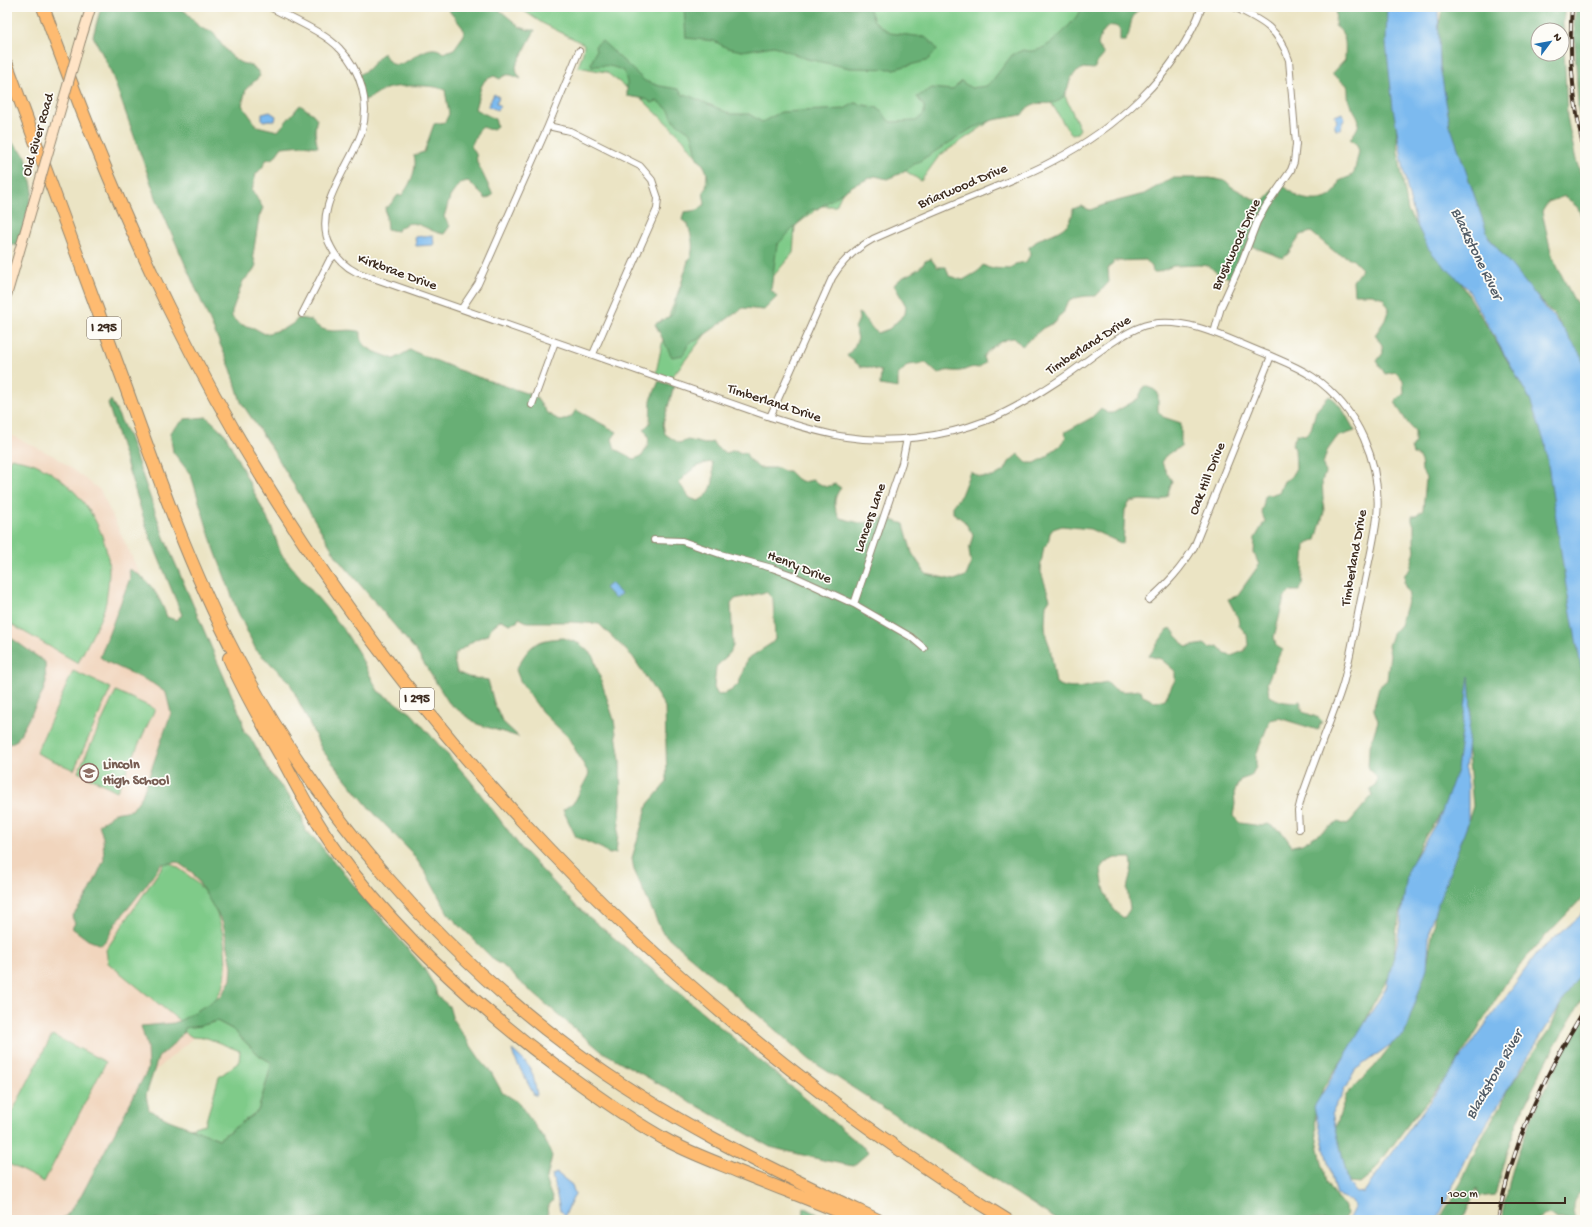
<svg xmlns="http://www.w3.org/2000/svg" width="1592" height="1227" font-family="'Gochi Hand',sans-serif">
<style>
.built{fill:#f1d5bd}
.green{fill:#7fcb89;stroke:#5d7a54}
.forest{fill:#67af75;stroke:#516c4a;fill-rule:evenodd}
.water{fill:#7bbaef;stroke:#5b7286}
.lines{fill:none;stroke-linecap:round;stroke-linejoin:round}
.street-casing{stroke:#938771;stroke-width:8}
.secondary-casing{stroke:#938771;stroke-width:11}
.highway-casing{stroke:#938771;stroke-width:14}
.street{stroke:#fff;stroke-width:6}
.secondary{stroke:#ffe4c6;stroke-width:9}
.highway{stroke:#febb71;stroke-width:12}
.rail-casing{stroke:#3b2a1e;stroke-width:4}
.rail{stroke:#fdfcf7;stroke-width:2.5;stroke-dasharray:8;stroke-linecap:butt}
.secondary-bridge-casing{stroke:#938771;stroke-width:11;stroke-linecap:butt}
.secondary-bridge{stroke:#ffe4c6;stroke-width:9}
.labels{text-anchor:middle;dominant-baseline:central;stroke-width:3.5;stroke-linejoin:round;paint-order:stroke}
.shield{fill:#fdfcf7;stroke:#75695f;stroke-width:1}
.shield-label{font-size:13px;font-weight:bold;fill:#3b2a1e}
.street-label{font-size:14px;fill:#3b2a1e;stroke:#fdfcf7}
.education-label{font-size:14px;font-weight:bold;fill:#785e54;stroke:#fdfcf7;text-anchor:start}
.water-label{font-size:15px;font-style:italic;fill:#515c67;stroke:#fdfcf7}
</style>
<rect width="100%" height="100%" fill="#fdfcf7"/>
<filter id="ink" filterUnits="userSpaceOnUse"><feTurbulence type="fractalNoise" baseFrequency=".025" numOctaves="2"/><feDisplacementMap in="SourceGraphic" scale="8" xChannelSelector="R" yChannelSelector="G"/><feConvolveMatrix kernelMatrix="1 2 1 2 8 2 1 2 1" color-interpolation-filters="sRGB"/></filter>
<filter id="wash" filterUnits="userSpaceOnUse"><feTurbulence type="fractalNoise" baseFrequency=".012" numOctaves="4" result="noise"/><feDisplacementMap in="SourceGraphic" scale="16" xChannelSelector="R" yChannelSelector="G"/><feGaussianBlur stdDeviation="0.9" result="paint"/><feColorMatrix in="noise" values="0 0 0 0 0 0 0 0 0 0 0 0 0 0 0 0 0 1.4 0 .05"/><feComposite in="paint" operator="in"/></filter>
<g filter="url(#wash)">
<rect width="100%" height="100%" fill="#ebe4c4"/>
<!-- built -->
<path class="built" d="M7,433l49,24 44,33 50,105 48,275 38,65 -4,52 -21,35 -58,51 -86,147h-60z"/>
<!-- green -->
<path class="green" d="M518,7h590l-48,78 20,44 -3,4 -5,1 -5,-5 -21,-35 -42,18 -65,44 -18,25 -20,-13 -22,-6 -36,29 -7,15h-15l-26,20 -2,27 -28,33 -57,45 -40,51 -13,-5 12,-56 23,-60 15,-53 2,-38 -24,-31 -39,-38 -38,-29 -28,-5 5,-14 1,-9 -42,-21z
M11,458c8,2 17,3 24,6 36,16 64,50 72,89 4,15 1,34 -1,49 -4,18 -20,44 -28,61l-71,-41v-156z
M73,671l38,17 -37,82 -38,-17z
M116,691l39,18 -38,82 -39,-19z
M166,861c36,18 56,48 59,89 1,11 2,26 -2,36 -7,16 -20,28 -32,41l9,-1 17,-5 15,8 28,27 12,7 -14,48 -39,28 -29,-11 15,-4 14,-47 20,-15 1,-11 -33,-13 -15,-1 -8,-5v-4l3,-1 -79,-64 -2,-13z
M52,1035l54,27 -62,120 -37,-19v-41z"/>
<!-- forest -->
<path class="forest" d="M101,7l50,1 25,-1 10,5 6,6 4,6 9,6 7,1c7,10 23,35 36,33l9,6 3,6 -14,13 -4,16 15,21 21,5 22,-26 13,9 4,5c-3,8 -2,19 1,28l-15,-2 -21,2 -8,11 -8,2 -4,8 -6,6 -4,16 11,18 -4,9 -6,38 3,10 -4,8 -9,8 -11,30v6l7,7 15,4 11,6c11,-3 27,-6 33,-16l13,2c15,19 34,6 50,12 -2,18 19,21 33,27l16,-9 59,24 66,22 12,17 14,8 10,-4 5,-7 41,22 -5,7 3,10 19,10 8,-3c6,-11 10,-15 2,-27l6,-6 1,-23 8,-19 15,5 -11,38 2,10 14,9 9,-3 17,4 8,-2 3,5 10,6 9,-3 6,3 4,-1 4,7 10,9h19l6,3h5l8,8 7,3 8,-2 14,7 9,-3 6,4c-8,9 -8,20 -1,30l20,5 20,-2 3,-4 21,7 8,29 14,21 28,6 12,-4 5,-12 -2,-14 4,-15 -9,-14 -11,-8v-8l8,-10 9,-23 10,5h13l12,-7 4,-8 9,-8 9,9h8l13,-7 3,-4 11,-8 4,-7 -1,-5 26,-14 10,-10 6,5h6l25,-14 6,-13 9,3 5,4v18l5,6 18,6v24c-23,12 -23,12 -9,34l-5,15 -7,5 -20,-1 -10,2 -5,8 -2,34 -33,-15 -28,-3 -9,3 -3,4 -2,10 -4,4 -4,22 10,30 -4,6 -1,19 1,12 4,11 6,36c17,10 33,2 51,-1 10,13 20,9 34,8l2,6 13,6 9,-3 10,-19v-9l-14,-12 -12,-3 18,-26 4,-2 11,15 4,4 18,-3 6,4 8,-2 7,8 6,2 13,-5 4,-6 -1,-10 -8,-10 -1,-7 -10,-19 9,-3 22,-31 -5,-12 1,-15 10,-17 -4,-10c4,-7 2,-11 5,-17l4,1 9,-3 5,-11 6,-3 6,-10 -1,-19 -3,-5 5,-10 8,1 6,-6 5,-18 13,-15c12,6 19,24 26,35l-18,6 -10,14 -4,13 2,9 -3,8 2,31 -8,28 -5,1 -6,4 -3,40 -3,6h-8l-7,7 -10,39 2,9 7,4 -5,7 -11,26 2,12c9,7 21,9 31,6l3,11 16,6 3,3 -4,9 -39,-12 -9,2 -14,35v12l-5,9 -11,4 -6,13 1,11 -2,12 7,7 22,3 6,-2 14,8 10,14 10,-2 36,-22 9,3 25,-29 -2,-6 6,-5 1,-8 -9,-8 1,-20 9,-28 -4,-11v-4l5,-19 8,-7 3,-26 -2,-8 4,-12 8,-9 9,-30 -5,-11 1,-10 5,-5 5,-19 -1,-5v-20l-2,-4v-5h4l7,-6 3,-32 -4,-7 -1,-10 -4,-6 -4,-1 -2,-6 4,-6v-11c-9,-8 -14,-19 -20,-29l9,-9 -1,-13 -7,-8 -11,2 -8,-13 6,-8 -1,-8 -7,-10 10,-15 4,-12 -6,-10 -11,-4h-18l-1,-13 9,-12 -10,-10 -17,-7 -24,-20 -10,3 -13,19 -5,4 -35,-13 -16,34 -15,-6 -8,-7 -10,-1 -26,1 -15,6h-5l-1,-5 -6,-7 -31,1 -7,7 1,14 -13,14c-11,0 -31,0 -32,16l-6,5 -2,5 -13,6 -21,18 -8,-8c-11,0 -25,10 -31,19l2,6 -7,5c-9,-2 -10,2 -18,3 -12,1 -10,-3 -22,3l-12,-11 -18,2 -10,10v13l-18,-3 1,-14 -14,-4h-6l-6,-5 -8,-6 7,-9 4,-9 -3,-10 4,-9 -1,-6c8,3 11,15 20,20l11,-4 16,-15 1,-8 -12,-21c8,-11 26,-12 31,-24l6,-2 6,8h9l3,9 14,4 14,-8 6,-7 6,3 21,1 5,-5 11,-2 4,-7 -1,-8 6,-4 2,-3c15,-6 36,-11 36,-31l8,-3 9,4 16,-6 38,-10 28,-16h38l16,3 6,6 31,17 5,-8 12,-13c6,4 14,13 21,15 18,5 34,2 38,-17l12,-5 3,-3 5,-22 -3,-8 -6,-4c17,-21 5,-21 -1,-39 -2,-5 0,-9 -2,-15 -6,-3 -9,-8 -15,-11l13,-14c0,-13 3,-26 -10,-34l1,-19h53l9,145 10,59 21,34 30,34 74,125 18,48 34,201v242l-51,53 -28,35 -56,91 -40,48 -40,54 -10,8 -11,-1 -14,-53 11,-35 29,-29 27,-35 25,-67 6,-33 4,-42 8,-21 21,-40 7,-22 -6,-64 -15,51 -7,15 -19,27 -11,21 -18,70 -4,38 -3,11 -18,31 -11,26 -38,56 -8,26 1,20 10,48 11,17 9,8 1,7 -4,6h-286l-247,-160 -148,-128 -28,-62 -2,-12 16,-54 19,-22 -2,-75 -32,-50 -34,-33 -28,-2h-44l-8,-4 -2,4 -7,2 -9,-4 -10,8 -3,7 -12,4 -21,15 -1,6 3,12 11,5 20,3 6,23 9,19 16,15 -42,-13 -28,-21 -33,-52 -80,-95 -60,-101 -35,-53 -10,-33 -74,-169 -47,-131 -17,-33zM712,462c3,17 2,31 -14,39l-8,-3 -11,-15c7,-10 20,-20 33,-21zM766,592l7,7 2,40 -3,4 -25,16 -8,24 -7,7 -8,4 -6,1 -4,-7 2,-21 14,-14 3,-7 -2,-42 4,-5zM1115,858h16l1,8 -5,23 3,20 -6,9c-17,-10 -21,-31 -23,-49l4,-6z
M446,7h50l24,20 9,3h6l-19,36 1,7 4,6c-9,-4 -14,-7 -21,0l-6,-3 -9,4 -4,7 -6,22 20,10 2,7c-5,5 -9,4 -14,1l-3,1 -9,18 5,8 1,8 16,33 -7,4 -18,-18 -8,2 -10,14 -6,20 6,9 -6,8c-18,-2 -31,-21 -47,-3l-10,-2 -2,-22h3l10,-12 3,1c9,-10 17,-28 13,-41l10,-3 10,-28 11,-2 4,-8 -4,-24c-10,-6 -48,-5 -59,-1 -9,3 -15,10 -25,12v-7l-6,-17 12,-7 16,-17c3,3 5,8 8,10 11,8 30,-16 44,-14 3,0 6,2 8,4l11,-4 10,-14 -1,-7z
M684,7h60l6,3 1,-3h118l5,14 16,12 35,4 8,7 4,5 -5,7 -6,5 -32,8 -44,-1 -43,-9 -33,-13 -32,5 -15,-3 -13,-7 -28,-3z
M1084,7h57c-4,5 -9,9 -10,16 -2,8 -1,11 -6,18h-5v-12c-12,-10 -20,5 -22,16l6,10 -7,8 -3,6 -11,-1c-4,3 -10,6 -12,10 -3,7 -4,17 -11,22 -15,9 -26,-5 -38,15l-29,5 -22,9 -72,45 -12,5 -12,-3 -21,9 -37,24 -6,1 -34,35 -6,45 6,7 -13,13 -21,-2 -46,32 -8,3 -6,12 -11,2 -17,-33 17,-9 16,-54c8,-11 3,-25 0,-37l-6,-4 2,-8 14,-2 7,-6 -2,-12 6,-9c-2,-10 -3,-18 -12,-25l-3,-17 -3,-8 -17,-12 -5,-11 -12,-9 -5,2 -6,-4 -19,-3v-14l-3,-11c-11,-5 -20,-7 -32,-4l-1,-3 5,-13 -1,-5 7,-5 43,40 15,5 18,3 6,7 1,-2 46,20h18l13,8 19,-10 63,-3 11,-6 23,5 12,14 26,-1 8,-7v-8l-7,-9 15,-9 20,2 9,-9 10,7 15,-2 6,-5 20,-26 11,-5c23,8 48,-27 61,-43z
M1443,7h122l-2,15 4,95 9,43 9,27v38l-7,-17 -13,-12 -17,6 -6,10 10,44 21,42 12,16v52l-30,-50 -32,-35 -37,-47 -40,-116 -5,-44 -3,-46zM1538,30h24v24h-24z
M1576,7h9v142l-7,-40 -4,-86z
M7,133l3,7 16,16 7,35 -15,55 -11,-3z
M111,400l18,37 35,100 78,182 2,13 6,5 20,36 20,24 12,20 3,13 9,8 109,129 12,20 2,9 12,10 4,14 29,42 9,10 11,20 16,10 27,38 7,16 -6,26 7,18 -6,8 2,12h-489l6,-4 15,-20 67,-127 -1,-22 -6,-21 33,-3 9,-4 38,-23 10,-16 1,-14 -9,-43 -30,-50 -16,-11 -16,2c-13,19 -27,38 -42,55 -8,9 -8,18 -18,26l-13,-5 -16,-12 3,-5 -3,-6 17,-24 15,-33 -1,-22 -4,-14 9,-5 5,-6 19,-3 10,-14 29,-83 -5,-20 -14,-10 -45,-21 -7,-5 30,-79 -1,-9c20,9 31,28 38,48l9,3 6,-5 -34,-83 -40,-128zM217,1021l15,8 28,27 12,7 -14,48 -39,28 -50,-19 -20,-10 -3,-15 12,-37c3,-5 9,-7 13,-11 4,-5 8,-10 13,-15l1,-4 15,-2z
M207,417l18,17 47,94 9,26 61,73 16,25 20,39 33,22 58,66 53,70 54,57 293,246 -16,14 -26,-5 -57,-14 -169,-96 -74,-63 -27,-25h-3l-48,-48 -22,-40 -15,-22 -41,-43 -49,-60 -33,-69 -33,-31 -19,-40 -27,-73 -19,-62 -18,-23 -3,-20 15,-13z
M7,635l38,27 1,21 -4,11 -25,46 -10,5z
M564,638l16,6 13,12 21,64 6,40 1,44 -5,49 -7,1 -6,-5 -27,-12 -13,-27 12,-9 14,-27 -21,-37 -26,-25 -21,-29 -5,-13c13,-25 20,-31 48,-32z
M1585,966v29l-31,52 -30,59 -17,44 -12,45 -16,2 -2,-9 -14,32h-24l23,-39 20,-44 19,-31 7,-17 42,-59 17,-42z
M1585,1016v173c-13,9 -14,16 -10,31h-17l-5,-4 -8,-1 -7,5h-36c3,-16 6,-33 10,-48 16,-53 44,-109 73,-156z
M804,1207l25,13h-26z"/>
<!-- water -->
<path class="water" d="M1387,7h51l2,59 10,59 39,113 75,92 16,24 5,12v322l-19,-102 -21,-142 -15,-44 -63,-112 -29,-28 -10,-12 -12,-25 -9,-35 -14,-80 -7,-65z
M494,94l5,3 -3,6 4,3 -3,4 -9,-4z
M270,112l6,4 -1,5 -6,-1 -5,1 -2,-1v-6z
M1342,113l3,6 -3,4 -1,6 -5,1 -2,-5 3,-3 -2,-6z
M433,235l1,10 -18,1 -1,-9z
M611,583l10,11 -6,5 -10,-11z
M1469,676l2,34 -6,61 3,13v39l-38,102 -3,43 -23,67 -49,35 -23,43 17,71 8,9 7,-1 174,-240 42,-36 5,-10v61l-15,22 -99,160 -34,71h-89l7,-14 -5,-6 -14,-5 -22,-88 72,-119 11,-44 11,-75 33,-54 16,-45z
M512,1050c21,18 20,19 25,45h-3l-20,-38z
M557,1173l15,12 3,9 -10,21 -5,-5 -8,-35z"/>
</g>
<g filter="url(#ink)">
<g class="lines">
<defs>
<path id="street" d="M270,7c20,11 56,26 70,42 21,21 30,54 22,82 -11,35 -52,79 -31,116 6,12 13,19 25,25l414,145c25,8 50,16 76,20 44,7 98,0 139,-16 29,-11 56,-29 82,-46 22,-15 59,-47 84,-51 39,-7 79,16 115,30 16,7 32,13 47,23 45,31 69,86 64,140 -3,26 -10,52 -15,77 -6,28 -10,55 -17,82 -3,15 -10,30 -15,45 -10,26 -20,52 -29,78l-3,12 1,18
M548,126l31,-75
M462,308l16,-24 70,-158 22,5 70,35 12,14 6,18 -1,11 -64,145
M302,314l27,-53 6,-6
M1214,333l7,-26 21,-46 15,-39 9,-16 25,-36 3,-8 2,-18 -7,-84c-10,-31 -26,-39 -55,-53
M532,405l23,-63
M770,417l62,-139c10,-17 23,-29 41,-39 34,-15 68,-30 103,-44 25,-11 51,-20 75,-33 64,-33 125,-86 151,-155
M654,540l28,1 38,13 52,14 17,6 65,30 57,33 13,11
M1149,600c19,-17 32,-31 45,-53l77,-191
M854,604l48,-141 5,-25"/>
<path id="secondary" d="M81,39l10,-32
M7,294l25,-86"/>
<path id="highway" d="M43,7c37,102 77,203 125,300 187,378 481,692 839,913
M7,65c39,106 79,213 118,320 35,97 69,195 119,286 80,148 195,280 330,380 94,70 199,119 304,169
M229,658c15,34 34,67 53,100 17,32 34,65 56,95 59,81 142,156 222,216 35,26 71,52 110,73 23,12 48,21 72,31 40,16 79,31 118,47"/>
</defs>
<!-- street casing -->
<use href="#street" class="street-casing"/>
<!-- secondary casing -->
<use href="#secondary" class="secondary-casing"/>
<!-- highway casing -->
<use href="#highway" class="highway-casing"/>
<!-- street -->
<use href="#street" class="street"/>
<!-- secondary -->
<use href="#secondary" class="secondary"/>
<!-- highway -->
<use href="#highway" class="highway"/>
<defs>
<path id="rail" d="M1572,7c-4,52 2,99 13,149
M1498,1220c14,-77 46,-145 87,-211"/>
</defs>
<!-- rail casing -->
<use href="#rail" class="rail-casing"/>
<!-- rail -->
<use href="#rail" class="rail"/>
<defs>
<path id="secondary-bridge" d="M32,208l49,-169"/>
</defs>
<!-- secondary-bridge casing -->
<use href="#secondary-bridge" class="secondary-bridge-casing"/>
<!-- secondary-bridge -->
<use href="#secondary-bridge" class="secondary-bridge"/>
</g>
</g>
<!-- icons -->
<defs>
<symbol id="school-ring" viewBox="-11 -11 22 22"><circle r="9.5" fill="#fdfcf7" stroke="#8d6e63" stroke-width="1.5"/><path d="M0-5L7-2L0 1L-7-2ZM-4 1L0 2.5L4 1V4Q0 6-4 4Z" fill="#8d6e63"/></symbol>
</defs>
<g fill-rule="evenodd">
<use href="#school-ring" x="78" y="762" width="22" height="22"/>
</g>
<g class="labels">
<!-- shield labels -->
<g class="shield">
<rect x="87" y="317" width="34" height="22" rx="3"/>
<rect x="400" y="688" width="34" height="22" rx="3"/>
</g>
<g class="shield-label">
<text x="104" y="328">I 295</text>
<text x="417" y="699">I 295</text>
</g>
<!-- street labels -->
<g class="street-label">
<text transform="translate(39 135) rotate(-74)">Old River Road</text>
<text transform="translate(963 187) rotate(-23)">Briarwood Drive</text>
<text transform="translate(1237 245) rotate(-65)">Brushwood Drive</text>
<text transform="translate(397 273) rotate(20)">Kirkbrae Drive</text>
<text transform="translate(1089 346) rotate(-33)">Timberland Drive</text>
<text transform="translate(774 404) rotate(18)">Timberland Drive</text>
<text transform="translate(1208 479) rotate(-68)">Oak Hill Drive</text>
<text transform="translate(871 518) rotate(-71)">Lancers Lane</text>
<text transform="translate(1355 558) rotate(-80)">Timberland Drive</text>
<text transform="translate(799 568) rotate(22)">Henry Drive</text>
</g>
<!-- education labels -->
<g class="education-label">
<text x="103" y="765">Lincoln<tspan x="103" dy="16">High School</tspan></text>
</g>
<!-- water labels -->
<g class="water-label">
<text transform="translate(1476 254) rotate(64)">Blackstone River</text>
<text transform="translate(1495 1075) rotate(-60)">Blackstone River</text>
</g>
</g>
<!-- margin -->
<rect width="1592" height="1227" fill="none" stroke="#fdfcf7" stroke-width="24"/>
<!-- north arrow -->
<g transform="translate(1550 42) rotate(58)"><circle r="19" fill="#fdfcf7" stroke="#afa8a0"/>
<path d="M0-3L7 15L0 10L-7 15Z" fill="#1f6fb2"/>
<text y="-6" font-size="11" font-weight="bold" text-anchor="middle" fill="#3b2a1e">N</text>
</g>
<!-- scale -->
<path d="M1442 1197v6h123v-6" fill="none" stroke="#3b2a1e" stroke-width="2"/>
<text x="1448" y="1197" font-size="12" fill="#3b2a1e" stroke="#fdfcf7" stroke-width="3" paint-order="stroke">100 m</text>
</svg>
